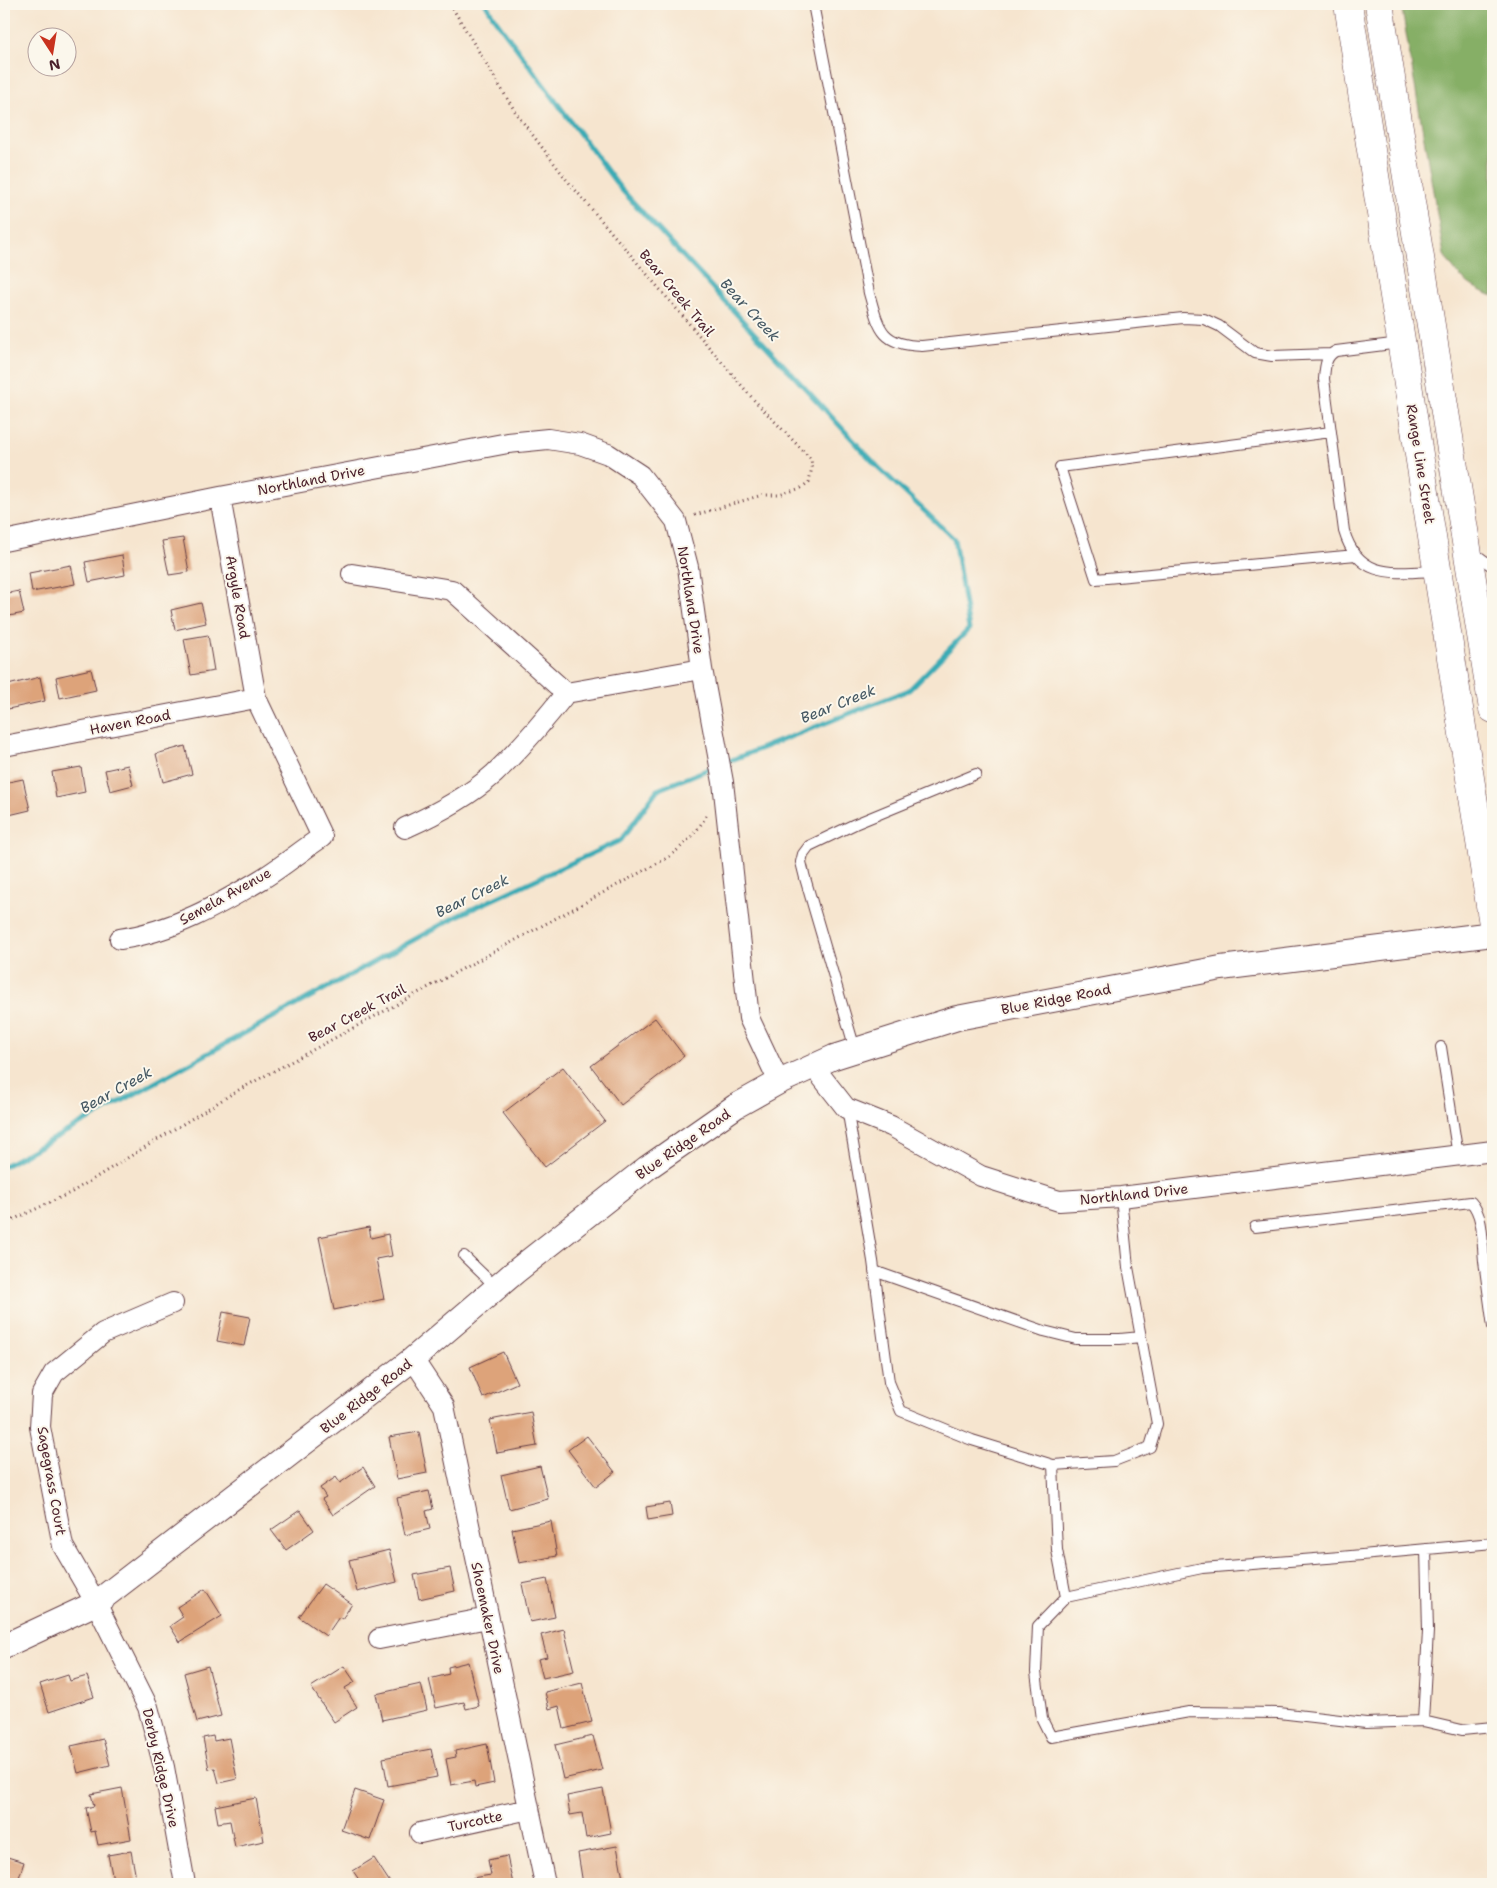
<svg xmlns="http://www.w3.org/2000/svg" width="1497" height="1888" font-family="'Shantell Sans',sans-serif">
<style>
.forest{fill:#86af66;stroke:#686748}
.lines{fill:none;stroke-linecap:round;stroke-linejoin:round}
.stream{stroke:#3aabb5;stroke-width:5}
.building{fill:#dda37a}
.service-casing{stroke:#643d44;stroke-width:12}
.minor-casing{stroke:#643d44;stroke-width:22}
.tertiary-casing{stroke:#643d44;stroke-width:26}
.primary-casing{stroke:#643d44;stroke-width:29}
.path{stroke:#643d44;stroke-width:3;stroke-dasharray:1 4;stroke-linecap:butt}
.service{stroke:#fff;stroke-width:10}
.minor{stroke:#fff;stroke-width:20}
.tertiary{stroke:#fff;stroke-width:24}
.primary{stroke:#fff;stroke-width:28}
.labels{text-anchor:middle;dominant-baseline:central;stroke-width:4;stroke-linejoin:round;paint-order:stroke}
.street-label{font-size:14px;fill:#4a1f2b;stroke:#fbf7ec}
.water-label{font-size:15px;font-style:italic;fill:#445762;stroke:#fbf7ec}
</style>
<rect width="100%" height="100%" fill="#fbf7ec"/>
<filter id="ink" filterUnits="userSpaceOnUse"><feTurbulence type="fractalNoise" baseFrequency=".02" numOctaves="2"/><feDisplacementMap in="SourceGraphic" scale="10" xChannelSelector="R" yChannelSelector="G"/><feConvolveMatrix kernelMatrix="1 2 1 2 8 2 1 2 1" color-interpolation-filters="sRGB"/></filter>
<filter id="wash" filterUnits="userSpaceOnUse"><feTurbulence type="fractalNoise" baseFrequency=".0096" numOctaves="4" result="noise"/><feDisplacementMap in="SourceGraphic" scale="20" xChannelSelector="R" yChannelSelector="G"/><feGaussianBlur stdDeviation="1.12" result="paint"/><feColorMatrix in="noise" values="0 0 0 0 0 0 0 0 0 0 0 0 0 0 0 0 0 1.4 0 .05"/><feComposite in="paint" operator="in"/></filter>
<g filter="url(#wash)">
<rect width="100%" height="100%" fill="#f6e5cf"/>
<!-- forest -->
<path class="forest" d="M1401,4h92v292c-24,-9 -35,-19 -49,-41z"/>
<g class="lines">
<!-- stream -->
<path class="stream" d="M486,4l9,15 125,169 258,279 76,72 15,90 -60,61 -185,73
M4,1166l453,-250 164,-76 36,-50 59,-24"/>
</g>
<g id="blocks">
<!-- building -->
<path class="building" d="M183,538l6,34 -20,3 -7,-34z
M122,555l3,20 -36,7 -4,-20z
M71,565l4,19 -43,8 -3,-19z
M19,591l5,22 -20,4v-23z
M201,603l5,20 -31,7 -4,-20z
M208,635l6,36 -23,4 -7,-36z
M91,669l5,21 -36,8 -4,-21z
M40,677l5,24 -37,8 -4,-23z
M185,746l7,28 -29,8 -7,-28z
M128,765l5,20 -23,6 -5,-21z
M81,767l4,25 -29,6 -4,-26z
M23,779l7,31 -21,5 -5,-23v-9z
M655,1018l29,38 -63,49 -30,-39z
M563,1067l42,54 -60,46 -42,-54z
M369,1227l2,11 17,-4 4,22 -16,3 8,40 -50,11 -15,-73z
M223,1312l27,5 -6,29 -27,-5z
M503,1352l14,31 -34,15 -13,-31z
M531,1412l6,34 -40,7 -7,-33z
M419,1432l8,41 -30,6 -8,-42z
M587,1436l28,36 -19,15 -28,-37z
M540,1466l8,33 -39,10 -8,-34z
M363,1467l12,19 -42,29 -11,-16 4,-2 -6,-9 16,-11 4,6z
M429,1491l4,18 -7,2 4,18 -25,6 -8,-37z
M670,1503l2,13 -24,4 -2,-13z
M300,1510l14,20 -28,20 -15,-20z
M551,1521l6,35 -38,7 -7,-34z
M389,1550l8,32 -40,10 -8,-32z
M450,1568l5,23 -36,8 -5,-24z
M547,1579l8,38 -25,5 -8,-38z
M323,1584l29,20 -10,15 -3,-2 -13,19 -27,-19z
M205,1589l17,27 -42,26 -10,-16 13,-9 -6,-10z
M564,1629l10,42 -31,7 -5,-19 9,-2 -6,-22z
M468,1662l11,44 -13,3 -2,-7 -28,6 -7,-29 20,-5 -1,-7z
M208,1666l13,50 -24,6 -13,-49z
M344,1666l11,16 -10,6 12,19 -23,15 -23,-35z
M68,1675l2,6 17,-5 7,21 -45,15 -9,-28z
M582,1683l10,39 -28,7 -5,-23 -10,3 -4,-17z
M421,1684l6,26 -45,10 -6,-26z
M213,1736l1,5 15,-3 8,41 -18,4 -4,-15 -6,1 -6,-31z
M593,1736l9,34 -39,9 -8,-34z
M103,1739l7,26 -32,8 -7,-27z
M487,1744l7,39 -19,4 -1,-6 -23,4 -5,-26 10,-2 -1,-6z
M431,1749l6,28 -49,9 -5,-28z
M122,1788l9,51 -33,6 -3,-14 -4,1 -5,-24 8,-2 -3,-12z
M603,1789l8,44 -25,5 -4,-25 -12,2 -3,-19z
M355,1790l29,10 -14,40 -29,-10z
M256,1798l8,43 -29,6 -5,-26 -12,2 -3,-17z
M617,1846l6,33 -26,5h-14l-5,-31z
M131,1851l6,33h-23l-6,-29z
M4,1856l20,6 -7,22h-13z
M507,1856l6,28h-40l-1,-6 19,-3 -3,-15z
M374,1858l17,26h-29l-9,-13z"/>
</g>
</g>
<g filter="url(#ink)">
<use href="#blocks" fill-opacity="0" stroke="#643d44" stroke-width="1"/>
<g class="lines">
<defs>
<path id="service" d="M813,4l56,289c10,36 12,52 53,53l261,-28 21,1 15,7 36,27 17,3 58,-2
M1400,343l-64,8c-11,5 -11,17 -12,28l20,152c14,48 49,42 91,40
M1331,432l-271,35 36,112 260,-24
M1474,553l19,14
M1488,623l5,-23
M1441,1047l17,109
M855,1049l-50,-171 -4,-16 2,-8 6,-8 46,-22 121,-50
M847,1108l26,153 16,121 12,29 71,29 81,25 61,-4 36,-14 7,-23 -29,-157 -7,-70
M1255,1227l216,-25c13,14 11,40 13,59
M464,1256l33,32
M1493,1259l-9,2 9,66
M874,1271l170,60 32,8h44l21,-2
M1053,1465l4,85 9,47 136,-29 138,-11 153,-14
M1426,1549l2,82 -5,90 39,9 31,-3
M1066,1597l-28,29 -2,46 6,47 9,18 138,-25 90,1 87,10 57,-2"/>
<path id="minor" d="M4,541l216,-44 288,-54 40,-4 32,5 28,10 32,21 36,46 12,46 14,102 21,113 26,236 30,64
M352,574l100,16 114,103
M4,746l252,-48
M405,828c31,-14 63,-31 89,-54 26,-25 50,-53 72,-81l136,-24
M120,939c51,-7 99,-34 142,-60 20,-12 40,-29 60,-42l-66,-139 -36,-201
M813,1066l33,42 45,18 90,50 78,25 62,-4 372,-46
M173,1303l-70,30 -49,40 -12,21 -2,33 23,119 33,57 52,104 16,60 21,117
M413,1359l31,47 101,478
M379,1639l109,-21
M420,1833l109,-24"/>
<path id="tertiary" d="M4,1646l92,-43 317,-244 102,-87 132,-104 89,-62 43,-24 55,-25 123,-39 264,-50 272,-34"/>
<path id="primary" d="M1348,4l145,920
M1379,4l114,705"/>
</defs>
<!-- service casing -->
<use href="#service" class="service-casing"/>
<!-- minor casing -->
<use href="#minor" class="minor-casing"/>
<!-- tertiary casing -->
<use href="#tertiary" class="tertiary-casing"/>
<!-- primary casing -->
<use href="#primary" class="primary-casing"/>
<!-- path -->
<path class="path" d="M450,4l66,109 50,66 188,221 57,59 1,8 -3,15 -8,6 -22,7h-17l-70,21
M4,1224l68,-32 163,-100 434,-235c16,-13 30,-26 39,-45"/>
<!-- service -->
<use href="#service" class="service"/>
<!-- minor -->
<use href="#minor" class="minor"/>
<!-- tertiary -->
<use href="#tertiary" class="tertiary"/>
<!-- primary -->
<use href="#primary" class="primary"/>
</g>
</g>
<g class="labels">
<!-- street labels -->
<g class="street-label">
<text transform="translate(677 293) rotate(50)">Bear Creek Trail</text>
<text transform="translate(1421 464) rotate(81)">Range Line Street</text>
<text transform="translate(311 480) rotate(-11)">Northland Drive</text>
<text transform="translate(238 597) rotate(80)">Argyle Road</text>
<text transform="translate(691 600) rotate(81)">Northland Drive</text>
<text transform="translate(130 722) rotate(-11)">Haven Road</text>
<text transform="translate(225 896) rotate(-29)">Semela Avenue</text>
<text transform="translate(1056 999) rotate(-11)">Blue Ridge Road</text>
<text transform="translate(357 1013) rotate(-28)">Bear Creek Trail</text>
<text transform="translate(683 1144) rotate(-35)">Blue Ridge Road</text>
<text transform="translate(1134 1194) rotate(-6)">Northland Drive</text>
<text transform="translate(366 1396) rotate(-38)">Blue Ridge Road</text>
<text transform="translate(52 1481) rotate(80)">Sagegrass Court</text>
<text transform="translate(488 1618) rotate(78)">Shoemaker Drive</text>
<text transform="translate(161 1768) rotate(77)">Derby Ridge Drive</text>
<text transform="translate(475 1821) rotate(-12)">Turcotte</text>
</g>
<!-- water labels -->
<g class="water-label">
<text transform="translate(750 310) rotate(47)">Bear Creek</text>
<text transform="translate(838 704) rotate(-22)">Bear Creek</text>
<text transform="translate(472 896) rotate(-26)">Bear Creek</text>
<text transform="translate(116 1090) rotate(-29)">Bear Creek</text>
</g>
</g>
<!-- margin -->
<rect width="1497" height="1888" fill="none" stroke="#fbf7ec" stroke-width="20"/>
<!-- north arrow -->
<g transform="translate(52 52) rotate(168)"><circle r="24" fill="#fbf7ec" stroke="#b4a19f"/>
<path d="M0-4L9 19L0 12L-9 19Z" fill="#c8321e"/>
<text y="-8" font-size="14" font-weight="bold" text-anchor="middle" fill="#4a1f2b">N</text>
</g>
</svg>
